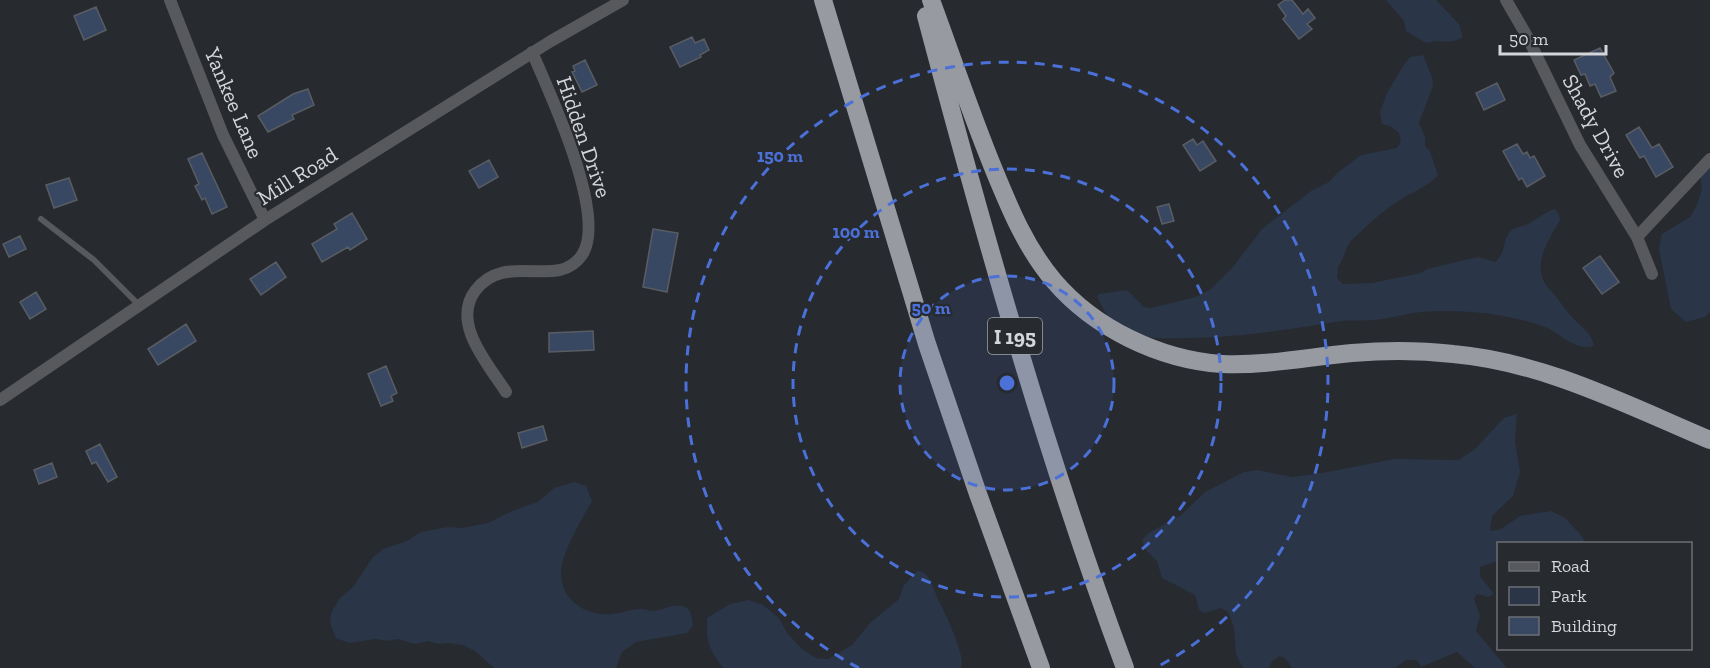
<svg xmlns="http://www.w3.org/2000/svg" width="1710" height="668" font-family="'Zilla Slab',serif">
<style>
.green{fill:#2a3548}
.building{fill:#394862;stroke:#595d63;stroke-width:1.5}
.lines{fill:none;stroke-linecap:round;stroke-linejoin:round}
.lane{stroke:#58595c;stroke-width:6}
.street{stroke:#58595c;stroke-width:12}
.highway{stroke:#979aa1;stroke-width:18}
.ring{fill:none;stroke:#4b70d8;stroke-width:3;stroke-dasharray:10 8}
.labels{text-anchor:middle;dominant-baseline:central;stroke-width:4.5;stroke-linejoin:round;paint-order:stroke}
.shield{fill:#272a2f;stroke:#a0a2a6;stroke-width:1.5}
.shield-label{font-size:21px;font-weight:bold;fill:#d4d6d9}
.street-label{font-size:22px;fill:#d4d6d9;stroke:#272a2f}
.centre{fill:#4b70d8;stroke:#272a2f;stroke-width:3}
.ring-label{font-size:18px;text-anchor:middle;font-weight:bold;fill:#4b70d8;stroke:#272a2f;stroke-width:4.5;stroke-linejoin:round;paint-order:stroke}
</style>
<rect width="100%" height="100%" fill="#272a2f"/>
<!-- green -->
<path class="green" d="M1386,0h50l23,24 4,13c-16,9 -20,1 -37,6l-20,-12 -2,-10z
M1423,55l9,22 1,9 -14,37 6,14v9l5,5 8,24c-9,11 -26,17 -38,25 -17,10 -33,26 -47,39 -9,8 -8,20 -15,28l-1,11 6,6 29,-1 49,-10 6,-4 51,-12 17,5c12,-11 7,-20 14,-29 4,-6 11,-6 17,-8 11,-5 18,-13 29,-16l4,6 1,5c-13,23 -31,49 -9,71 9,9 15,21 24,29 8,8 17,14 19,26 -20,5 -32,-12 -49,-19 -39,-14 -90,-19 -131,-14 -13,2 -27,6 -40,7 -11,1 -22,0 -32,1 -52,8 -102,17 -155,17 -20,1 -44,1 -63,-7 -15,-7 -20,-21 -27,-35l1,-2 29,-4 17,17 7,1 45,-11 15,-8 21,-21 30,-39 49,-38 18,-9 7,-8 25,-19 36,-7 4,-6 -2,-9 -9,-7 -8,-2 -2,-12 7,-19 16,-27 7,-9z
M1710,154v158l-5,5 -19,5 -15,-13 -12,-60 3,-15 28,-17 7,-12 5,-16 -2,-17z
M1517,414l-2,27 5,31 -7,24 -21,20 -2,15 11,-2 19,-13 31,-5 14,7 15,16 6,9 -88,1v17l-18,6v9l14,18 -6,3 -11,-3 -3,5 6,17 -4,15 31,37h-32l-18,-16 -36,15 -4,-7h-11l-11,8h-103l-6,-9 -6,-3 -8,5 -3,7h-26l-7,-14 -2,-26 -6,-16 -7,-4 -17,5 -5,-3 -4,-15 -33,-17 -5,-17 -12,-12 -3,-9 8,-8 30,-16 25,-24 39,-20 14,-2 34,7 30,-4 72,-14 64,1 16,-10 30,-32z
M574,482l12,4 6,15c-9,17 -31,52 -31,72 0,24 19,39 41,41 15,2 28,-6 41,-5 3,0 6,2 9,2 11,0 25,-11 36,-2 4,3 4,12 5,17l-6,7 -51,9 -14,10 -6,16h-122l-19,-17 -12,-6 -14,-2 -11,1 -9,-3 -15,3 -16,-5 -11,2 -11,-2 -27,4 -13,-5 -6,-15 1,-10 9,-15 13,-11 20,-30 10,-8 24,-8 14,-9 27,-5 14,1 26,-5 24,-12 26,-9 16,-14z
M917,571c5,0 8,2 11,6 6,8 7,18 12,26 6,13 26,52 21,65h-238c-14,-19 -17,-25 -16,-50l23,-14 18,-4 15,5 16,13 8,15 15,16 14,9 12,1 24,-14 18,-22 29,-24 5,-14z"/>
<!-- building -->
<path class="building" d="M1285,0h7l11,14 5,-5 7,9 -8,6 5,5 -13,10 -16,-20 3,-3 -8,-11z
M96,7l10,23 -22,10 -10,-24z
M692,37l3,6 9,-4 5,11 -9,5 1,2 -21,10 -10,-20z
M1600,48l14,25 -4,4 6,14 -15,6 -6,-13 -5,2 -5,-12 -4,1 -7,-15z
M585,60l12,25 -15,7 -10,-20 3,-1 -2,-5z
M1497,83l8,17 -21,10 -8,-17z
M308,89l6,16 -22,10 2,4 -26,13 -10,-16 35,-22z
M1639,127l13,21 7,-4 14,23 -17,10 -12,-21 -4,2 -14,-23z
M1193,139l4,6 6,-4 13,20 -16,10 -17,-26z
M1517,144l6,10 4,-2 3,6 4,-2 11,20 -18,11 -5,-9 -3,2 -16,-29z
M202,153l25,54 -15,7 -7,-16 -3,2 -7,-14 4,-2 -11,-25z
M489,160l9,17 -19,11 -10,-17z
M69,178l8,22 -23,8 -8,-23z
M1169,204l5,17 -12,3 -5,-17z
M352,213l15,26 -17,11 -2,-3 -26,15 -10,-18 25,-15 -3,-5z
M653,229l25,4 -11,59 -24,-5z
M20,236l6,13 -17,8 -6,-13z
M1600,256l19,26 -17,12 -19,-26z
M276,262l10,15 -25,18 -11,-16z
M36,292l10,17 -16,10 -10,-17z
M186,324l10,17 -38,24 -10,-16z
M593,331l1,19 -45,2v-19z
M386,366l11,27 -6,3 2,5 -12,5 -13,-32z
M543,426l4,14 -25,8 -4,-15z
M100,444l17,33 -9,5 -12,-20 -4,2 -6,-13z
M52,463l5,14 -18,7 -5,-14z"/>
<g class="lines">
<!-- lane -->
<path class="lane" d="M41,219l53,41 45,45"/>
<!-- street -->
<path class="street" d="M170,0l53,135 42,85
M1506,0l22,38 52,107 57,92 15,37
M1637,237l73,-78
M506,392c-17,-27 -55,-68 -31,-101 30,-41 83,0 107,-36 26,-39 -32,-161 -50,-203
M0,400l265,-180 286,-179 72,-41"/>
<!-- highway -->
<path class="highway" d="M823,0l104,344 51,150 63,174
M931,0c21,57 40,114 63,170 16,39 32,78 60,111 40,47 106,79 168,83 43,2 87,-7 130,-11 34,-3 67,-3 101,1 91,8 174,51 257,86
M926,16c58,219 120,439 199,652"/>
</g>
<!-- distance rings -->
<circle cx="1007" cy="383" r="107" fill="#4b70d8" fill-opacity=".12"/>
<g class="ring">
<circle cx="1007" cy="383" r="107"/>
<circle cx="1007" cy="383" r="214"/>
<path d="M859 668A321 321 0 1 1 1155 668"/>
</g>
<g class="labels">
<!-- shield labels -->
<rect class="shield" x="988" y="318" width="54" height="36" rx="4.5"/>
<g class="shield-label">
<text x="1015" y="336">I 195</text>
</g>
<!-- street labels -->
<g class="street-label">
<text transform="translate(234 103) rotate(67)">Yankee Lane</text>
<text transform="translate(1596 126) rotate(61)">Shady Drive</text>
<text transform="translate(584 137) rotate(71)">Hidden Drive</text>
<text transform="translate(297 176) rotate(-32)">Mill Road</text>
</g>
</g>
<circle cx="1007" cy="383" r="9" class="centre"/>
<g class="ring-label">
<text x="780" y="162">150 m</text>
<text x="856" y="238">100 m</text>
<text x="931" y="314">50 m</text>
</g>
<!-- legend -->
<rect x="1497" y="542" width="195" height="108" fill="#272a2f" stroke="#6c6f73" stroke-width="1.5"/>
<rect x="1509" y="562" width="30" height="9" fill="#58595c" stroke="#6c6f73" stroke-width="1.5"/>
<text x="1551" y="572" font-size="18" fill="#d4d6d9">Road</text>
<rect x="1509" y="587" width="30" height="18" fill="#2a3548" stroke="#6c6f73" stroke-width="1.5"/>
<text x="1551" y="602" font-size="18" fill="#d4d6d9">Park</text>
<rect x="1509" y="617" width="30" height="18" fill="#394862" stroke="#6c6f73" stroke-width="1.5"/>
<text x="1551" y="632" font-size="18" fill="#d4d6d9">Building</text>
<!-- scale -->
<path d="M1500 45v9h106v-9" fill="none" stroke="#d4d6d9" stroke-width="3"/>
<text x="1509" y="45" font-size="18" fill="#d4d6d9" stroke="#272a2f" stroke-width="4.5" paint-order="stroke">50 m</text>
</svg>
